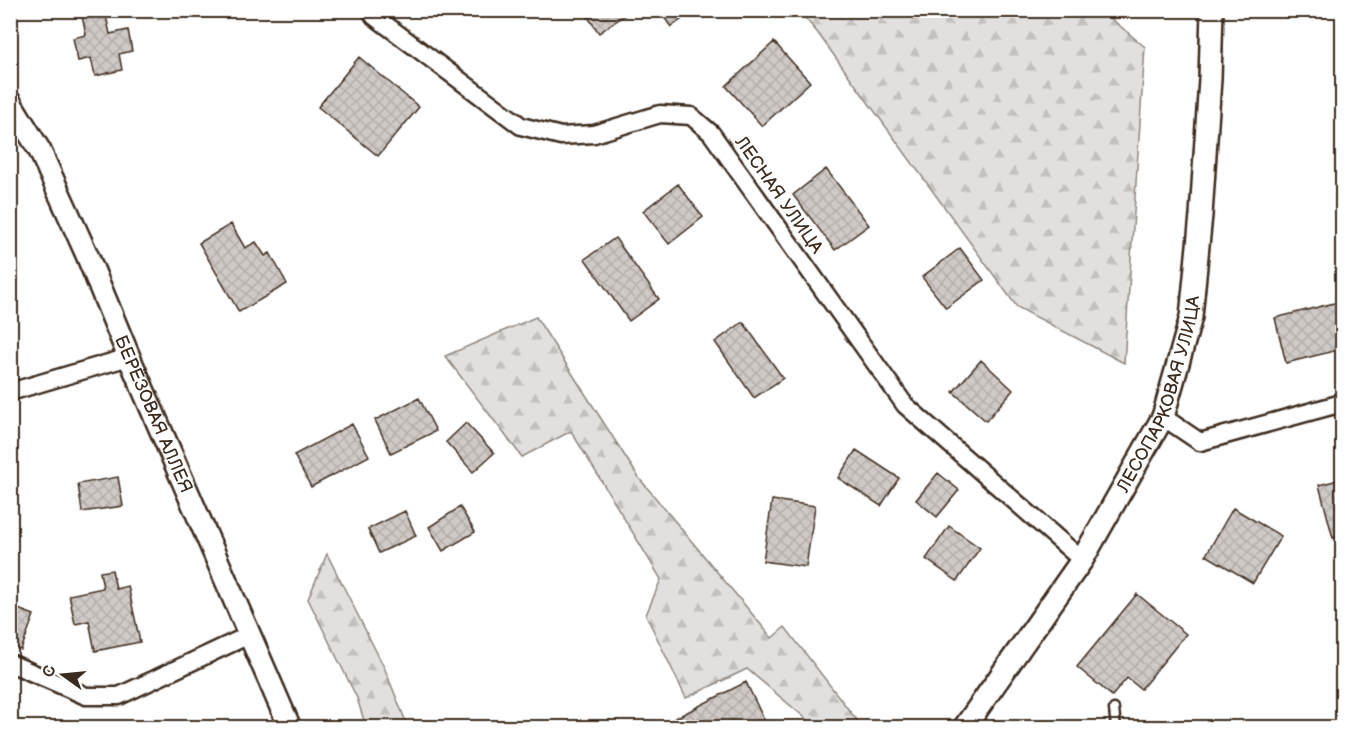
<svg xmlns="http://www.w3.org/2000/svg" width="1353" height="738" font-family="'Balsamiq Sans',sans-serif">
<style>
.forest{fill:url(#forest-firs);stroke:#8e857e;stroke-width:1.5}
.building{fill:url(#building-cross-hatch);stroke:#3b2a1e;stroke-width:1.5}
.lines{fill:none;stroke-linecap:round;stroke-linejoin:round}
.service-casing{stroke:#3b2a1e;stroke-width:13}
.minor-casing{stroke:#3b2a1e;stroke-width:21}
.tertiary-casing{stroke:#3b2a1e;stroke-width:26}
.service{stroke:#fff;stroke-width:8}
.minor{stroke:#fff;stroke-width:16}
.tertiary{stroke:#fff;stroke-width:21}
.labels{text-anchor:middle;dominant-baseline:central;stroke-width:4.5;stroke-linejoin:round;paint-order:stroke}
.street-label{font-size:18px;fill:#3b2a1e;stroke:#fff}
</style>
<defs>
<pattern id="forest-firs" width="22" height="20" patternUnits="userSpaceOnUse" patternTransform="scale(1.5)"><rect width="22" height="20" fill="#e2e0de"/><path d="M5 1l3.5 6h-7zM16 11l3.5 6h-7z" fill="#c3c0be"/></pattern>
<pattern id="building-cross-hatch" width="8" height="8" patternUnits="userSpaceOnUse" patternTransform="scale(1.5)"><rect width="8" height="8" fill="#cfcac7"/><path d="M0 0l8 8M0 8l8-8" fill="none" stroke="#b3aeaa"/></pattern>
</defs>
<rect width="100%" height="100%" fill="#fff"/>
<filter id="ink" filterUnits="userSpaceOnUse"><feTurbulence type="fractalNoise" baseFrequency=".0167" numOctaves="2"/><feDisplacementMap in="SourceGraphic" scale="12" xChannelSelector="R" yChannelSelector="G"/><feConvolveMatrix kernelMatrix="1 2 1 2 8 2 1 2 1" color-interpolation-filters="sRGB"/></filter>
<g filter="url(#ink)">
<!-- forest -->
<path class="forest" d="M799,11h303l43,36 -21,316 -107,-56 -200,-275z
M536,317l103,161 133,160 13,-11 77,100h-46l-69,-58 -61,29 -40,-83 15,-36 -90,-148 -49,26 -77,-101z
M327,554l57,113 24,60h-42l-9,-29 -49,-99z"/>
<!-- building -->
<path class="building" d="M583,10h49l-33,23z
M659,10h36l-24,17z
M105,11l5,23 18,-4 4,21 -13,3 3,16 -27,6 -4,-18 -13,3 -5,-23 13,-3 -4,-19z
M774,42l36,40 -48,44 -36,-40z
M359,57l60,50 -41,49 -60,-49z
M826,169l43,56 -34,25 -42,-55z
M678,184l25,33 -34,27 -26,-33z
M231,224l14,24 11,-6 9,14 5,-3 17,31 -48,28 -40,-69z
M615,238l44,61 -30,22 -44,-62z
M960,248l24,32 -38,28 -24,-31z
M1342,301v48l-56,14 -11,-45z
M743,322l40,56 -29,20 -39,-56z
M981,360l32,30 -27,31 -33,-29z
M419,398l17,33 -45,22 -16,-33z
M466,423l28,30 -21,19 -27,-30z
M352,424l17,32 -58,31 -17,-32z
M856,450l43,28 -18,28 -43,-28z
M938,473l21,17 -22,27 -21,-17z
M118,477l5,29 -41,6 -4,-28z
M1342,479v56l-9,3 -14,-53z
M772,500l43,6 -9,61 -43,-6z
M460,507l15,25 -32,19 -14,-24z
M1233,508l48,28 -28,47 -47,-28z
M405,511l11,25 -37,17 -11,-24z
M949,526l31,22 -23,33 -31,-22z
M112,570l4,19 12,-3 12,56 -45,9 -6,-30 -14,3 -6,-29 34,-7 -3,-16z
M1137,594l49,40 -45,55 -14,-11 -15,18 -35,-29z
M10,606l24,9 -13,35 -11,-4z
M746,682l20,42 -7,4h-103z"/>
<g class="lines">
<defs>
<path id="service" d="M1114,709l2,19"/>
<path id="minor" d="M371,10l3,6 147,110 40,10 33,-2 66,-20 31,2 20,17 194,272 177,155
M10,392l119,-35
M1163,417l37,25 142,-39
M10,663l76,33h33l130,-61"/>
<g id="tertiary">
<path id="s1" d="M10,102l30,49 47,104 42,102 161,371"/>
<path id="s2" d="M964,728l118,-168 81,-143 28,-100 10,-102 9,-136 2,-69"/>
</g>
</defs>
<!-- service casing -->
<use href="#service" class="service-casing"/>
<!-- minor casing -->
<use href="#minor" class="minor-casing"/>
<!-- tertiary casing -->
<use href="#tertiary" class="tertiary-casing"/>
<!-- service -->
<use href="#service" class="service"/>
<!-- minor -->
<use href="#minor" class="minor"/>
<!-- tertiary -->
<use href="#tertiary" class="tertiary"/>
</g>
</g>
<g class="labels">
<!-- street labels -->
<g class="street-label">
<text transform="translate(779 195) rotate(55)">ЛЕСНАЯ УЛИЦА</text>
<text stroke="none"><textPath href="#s2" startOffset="390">ЛЕСОПАРКОВАЯ УЛИЦА</textPath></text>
<text stroke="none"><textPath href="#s1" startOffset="344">БЕРЁЗОВАЯ АЛЛЕЯ</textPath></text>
</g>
</g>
<!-- margin -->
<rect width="1353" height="738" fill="none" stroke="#fff" stroke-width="36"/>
<rect x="18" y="18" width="1317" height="702" fill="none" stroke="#3b2a1e" stroke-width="2" filter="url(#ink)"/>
<!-- north arrow -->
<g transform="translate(63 675) rotate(285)" stroke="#ffffff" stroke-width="4.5" paint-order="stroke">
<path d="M0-4.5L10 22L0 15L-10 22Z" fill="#3b2a1e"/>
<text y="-9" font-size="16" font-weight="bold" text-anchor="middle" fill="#3b2a1e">С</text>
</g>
</svg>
